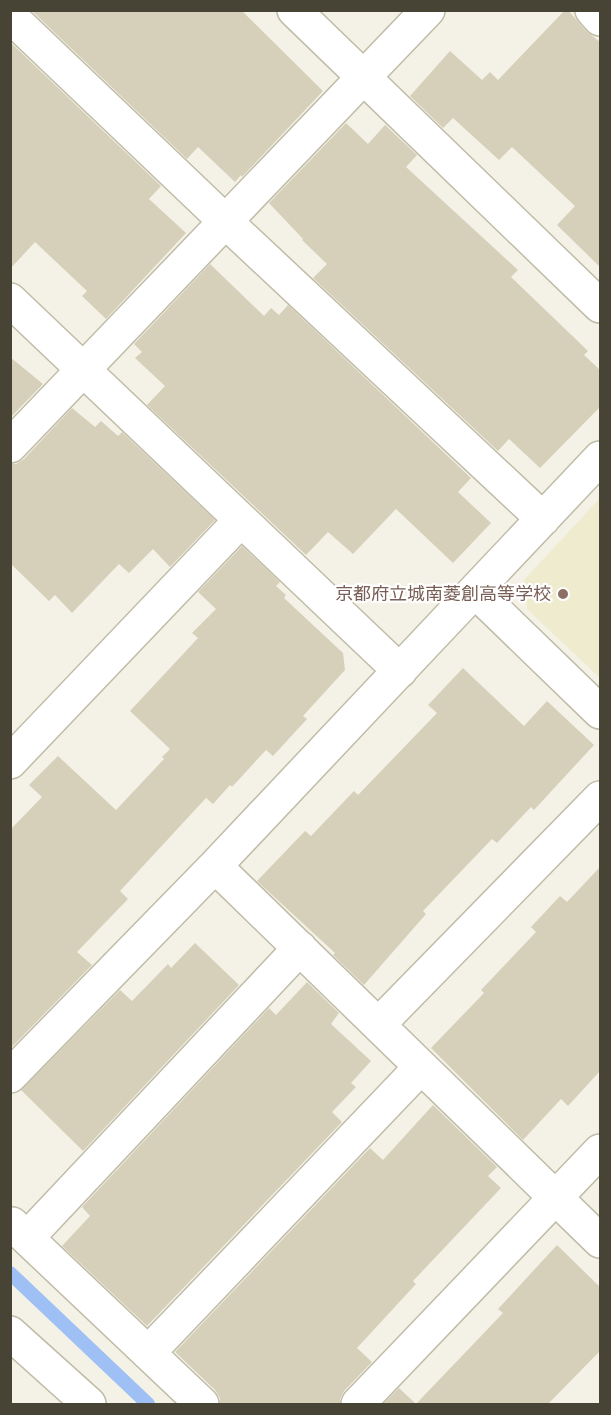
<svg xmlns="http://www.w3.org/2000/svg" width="611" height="1415" font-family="Rubik,'Noto Sans JP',sans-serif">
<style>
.education{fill:#eeebcf}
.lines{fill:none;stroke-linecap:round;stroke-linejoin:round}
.stream{stroke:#9ec0f4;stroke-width:14}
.building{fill:#d6d0ba}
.minor-casing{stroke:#c0bca8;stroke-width:36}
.minor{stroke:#fff;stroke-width:33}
.education-dot{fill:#8d6e63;stroke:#fff;stroke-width:2}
.labels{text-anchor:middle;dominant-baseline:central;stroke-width:4.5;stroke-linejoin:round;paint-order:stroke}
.education-label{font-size:18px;fill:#785e54;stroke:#fff;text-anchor:end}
</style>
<rect width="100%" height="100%" fill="#f4f2e6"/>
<!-- education -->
<path class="education" d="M600,498v180l-73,-69 -3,-29z"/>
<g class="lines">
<!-- stream -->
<path class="stream" d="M10,1273l138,131"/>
</g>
<!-- building -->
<path class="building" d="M31,10h210l82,81 -81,86 -1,-2 -6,7 -37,-35 -11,12z
M565,10h3l18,21 14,11v225l-43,-42 18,-19 -63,-59 -13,13 -46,-42 -10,10 -33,-32 40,-45 32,29 8,-8 8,8z
M10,42l151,144 -12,13 37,34 -80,86 -24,-23 5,-5 -52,-49 -25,27z
M346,123l22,21 17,-19 32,30 -11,12 112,103 -7,7 77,74 -4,4 16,15v37l-60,61 -31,-29 -11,12 -185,-173 14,-14 -25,-24 1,-1 -34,-36z
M210,264l54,52 7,-8 8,7 9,-10 183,173 -13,14 33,31 -38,40 -57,-54 -43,45 -25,-22 -22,23 -159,-150 18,-19 -30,-28 7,-6 -8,-8z
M10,357l33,27 -33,34z
M72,408l23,19 6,-6 17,15 4,-4 93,88 -45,47 -17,-18 -24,24 -10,-9 -47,49 -17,-18 -6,6 -39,-38v-99h6l8,-5z
M242,546l38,36 -4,4 10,9 -2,3 59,55 2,17 -42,46 4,3 -34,37 -7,-6 -34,37 -2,-2 -17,19 -7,-6 -86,93 8,8 -51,53 15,13 -82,84v-219l32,-33 -13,-12 29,-29 58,54 48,-51 -2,-2 8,-8 -40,-38 68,-73 -6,-5 24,-24 -18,-17z
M463,668l61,58 23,-25 47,44 -60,65 -3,-3 -34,36 -5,-4 -69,72 3,3 -62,71 -31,-30 2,-2 -78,-72 48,-50 6,5 43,-45 4,4 79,-82 -9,-8z
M600,867v204l-32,35 -7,-7 -38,41 -92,-92 53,-55 -3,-3 55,-58 -5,-5 29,-31 7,6z
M195,943l44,42 -156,166 -62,-61 99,-100 12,11 36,-37 3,4z
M307,982l32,31 -8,11 40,37 -20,22 5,4 -24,25 10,10 -195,204 -85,-80 28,-30 -8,-9 187,-199 7,7z
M433,1105l64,62 -9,9 13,12 -88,93 3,3 -59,64 15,14 -28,29 -4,8v5h-120v-6l-5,-8 -40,-38 195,-204 13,12z
M557,1245l43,42v64l-52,53h-165l16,-16 17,16 87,-91 -5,-4z"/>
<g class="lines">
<defs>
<path id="minor" d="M294,10l306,296
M592,10l8,9
M10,16l215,205 318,298
M10,300l390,371
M10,446l418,-436
M475,591l125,121
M10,762l231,-242
M215,866l385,375
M378,1025l222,-227
M10,1076l205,-210 385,-408
M12,1224l190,180
M27,1238l273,-290
M10,1333l79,71
M148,1353l273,-286
M358,1404l242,-253"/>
</defs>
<!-- minor casing -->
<use href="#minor" class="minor-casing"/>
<!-- minor -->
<use href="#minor" class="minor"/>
</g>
<!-- markers -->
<circle class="education-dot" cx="563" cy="594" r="6"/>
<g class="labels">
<!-- education labels -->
<g class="education-label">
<text x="551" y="594">京都府立城南菱創高等学校</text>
</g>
</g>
<!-- border -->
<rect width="611" height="1415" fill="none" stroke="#474335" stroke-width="24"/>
</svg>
